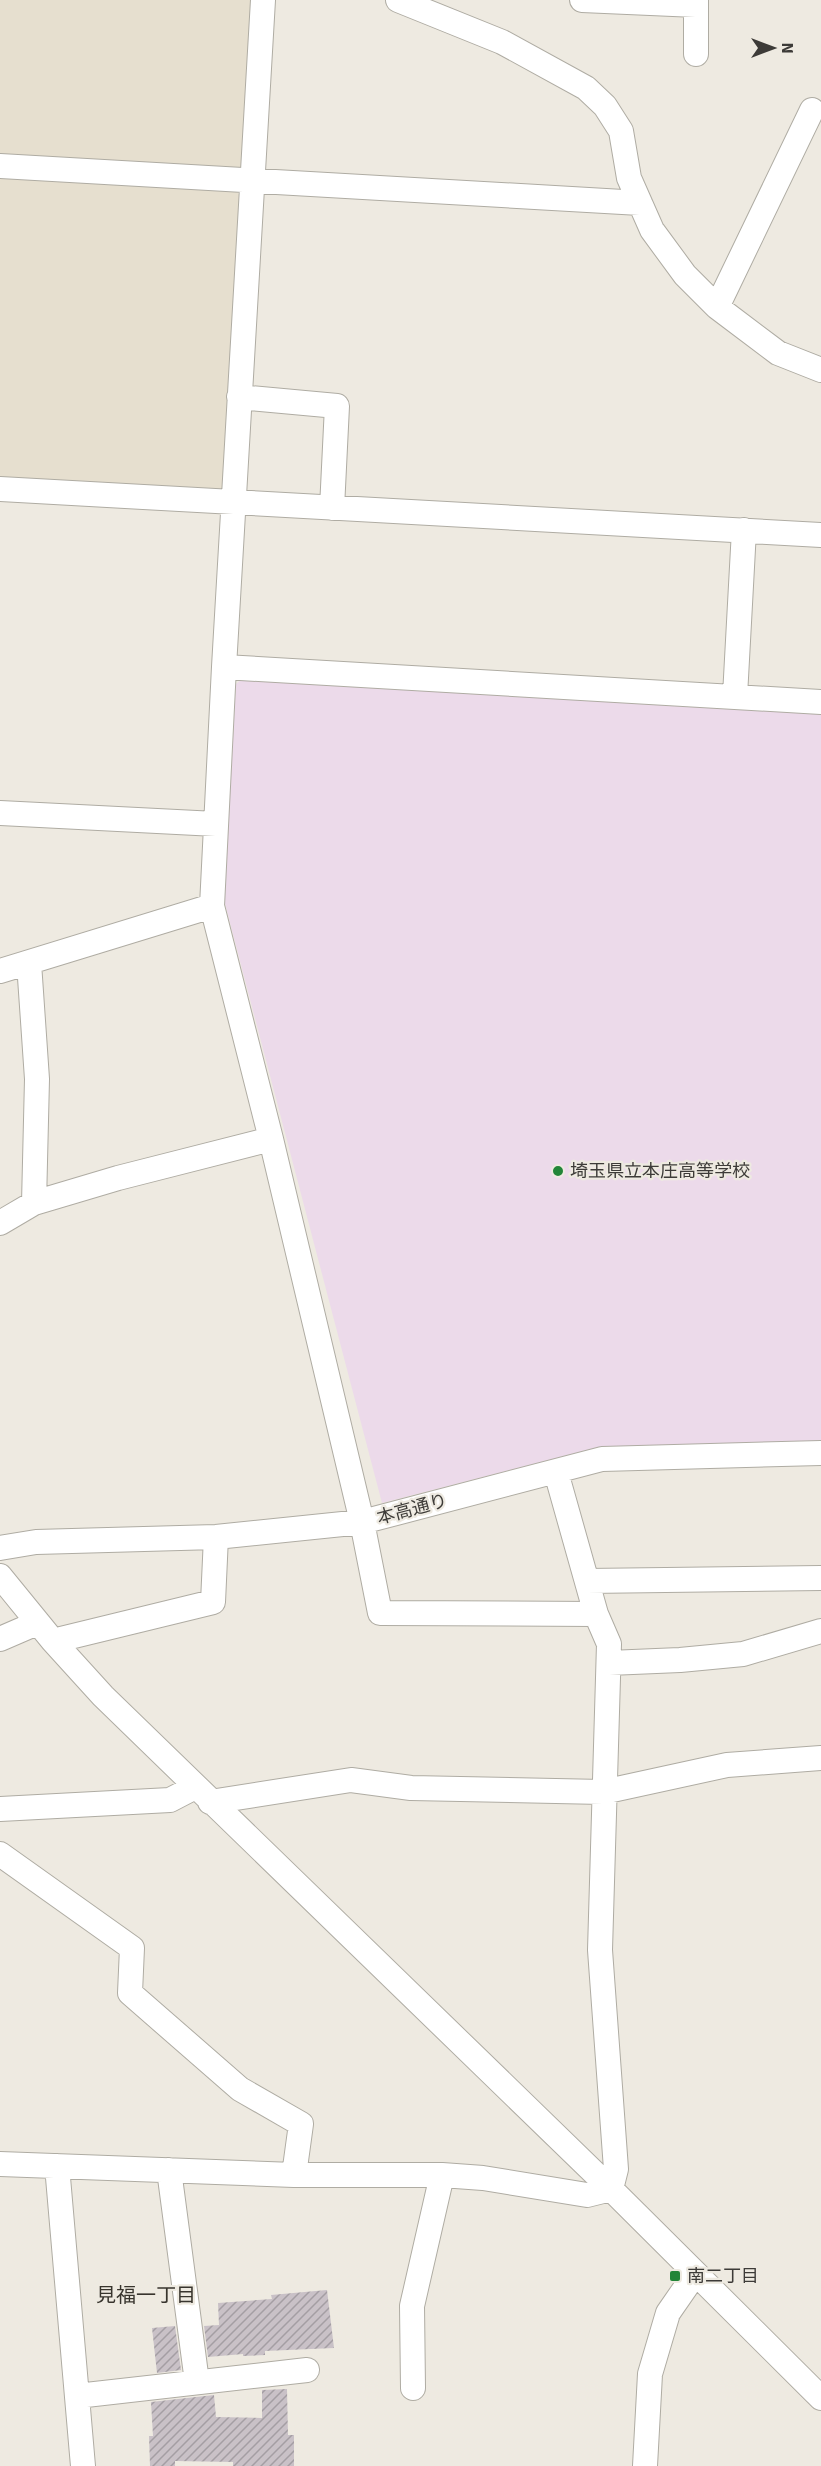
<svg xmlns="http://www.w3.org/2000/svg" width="821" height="2466" font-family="Signika,'Noto Sans JP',sans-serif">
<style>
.built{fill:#e6dfcf}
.education{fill:#ecdaea}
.building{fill:url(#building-hatch)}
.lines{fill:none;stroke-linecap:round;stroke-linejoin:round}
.minor-casing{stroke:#afaca3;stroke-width:26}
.minor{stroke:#fff;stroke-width:24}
.poi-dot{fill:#228538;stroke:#eeeae1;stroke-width:2}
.labels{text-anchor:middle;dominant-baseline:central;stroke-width:4.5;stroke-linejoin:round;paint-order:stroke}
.poi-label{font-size:18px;fill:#3d3b38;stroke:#eeeae1;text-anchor:start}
.street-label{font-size:18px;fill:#3d3b38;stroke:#eeeae1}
.neighbourhood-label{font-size:20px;fill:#38352e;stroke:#eeeae1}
</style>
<defs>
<pattern id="building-hatch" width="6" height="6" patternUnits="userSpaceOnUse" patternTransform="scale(1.5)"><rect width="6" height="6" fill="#c9c1c7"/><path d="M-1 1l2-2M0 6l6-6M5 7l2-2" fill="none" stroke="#a49ea3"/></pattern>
</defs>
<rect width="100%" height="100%" fill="#eeeae1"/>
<!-- built -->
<path class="built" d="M0,0h254l-12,168 -242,-11z
M0,177l236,13 6,9 -16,298 -226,-13z"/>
<!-- education -->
<path class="education" d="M244,677l577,34v731l-222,5 -217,56 -158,-603 12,-216z"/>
<!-- building -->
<path class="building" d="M327,2290l7,58 -69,3v4l-22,1v-2l-35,3 -4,-31 15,-1 -1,-22 54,-4 -1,-4z
M175,2326l6,44 -24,3 -5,-45z
M287,2389l1,46h6v31h-61v-4l-58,-1v5h-25l-1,-30h4l-2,-34 63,-7 2,22 46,1v-28z"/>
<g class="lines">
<defs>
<path id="minor" d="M263,0l-39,667 -12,239 59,233 91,383 18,91 216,1
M398,0l104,42 84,46 19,18 16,25 8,47 23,52 33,45 32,32 61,46 43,17
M582,0l114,5
M696,0v54
M0,166l640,37
M717,307l95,-197
M239,397l98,9 -5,102
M0,489l821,46
M224,667l597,35
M735,696l9,-166
M0,813l216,11
M29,963l8,116 -3,124
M0,971l212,-65
M0,1223l34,-20 84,-25 153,-39
M0,1548l36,-6 180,-5 146,-15 240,-63 219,-6
M0,1576l53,65 50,55 508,493 210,209
M587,1581l234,-3
M0,1639l37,-16
M53,1641l160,-39 3,-65
M609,1663l71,-3 63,-6 78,-23
M210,1802l141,-22 60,8 192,4 124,-27 94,-7
M0,1809l170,-9 25,-13
M0,1854l132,94 -2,45 110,96 61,35 -7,51
M0,2164l294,11h148l41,3 104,17 24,-6 5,-20 -16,-219 9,-306 -13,-30 -40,-142
M57,2166l26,300
M169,2170l28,212
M413,2388l-1,-82 30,-131
M77,2396l230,-26
M645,2466l5,-92 18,-61 27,-39"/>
</defs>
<!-- minor casing -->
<use href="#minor" class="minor-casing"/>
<!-- minor -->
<use href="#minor" class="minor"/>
</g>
<!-- markers -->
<g class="poi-dot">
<circle cx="558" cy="1171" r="6"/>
<rect x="669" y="2270" width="12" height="12" rx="3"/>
</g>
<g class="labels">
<!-- poi labels -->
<g class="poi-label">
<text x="570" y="1171">埼玉県立本庄高等学校</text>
<text x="687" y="2276">南二丁目</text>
</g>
<!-- street labels -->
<g class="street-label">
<text transform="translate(412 1509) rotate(-15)">本高通り</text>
</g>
<!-- neighbourhood labels -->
<g class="neighbourhood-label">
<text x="146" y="2295">見福一丁目</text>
</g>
</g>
<!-- north arrow -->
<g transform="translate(773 48) rotate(90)" stroke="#eeeae1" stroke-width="4.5" paint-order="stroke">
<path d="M0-4.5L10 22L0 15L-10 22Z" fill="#3d3b38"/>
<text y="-9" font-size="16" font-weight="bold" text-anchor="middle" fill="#3d3b38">N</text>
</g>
</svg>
